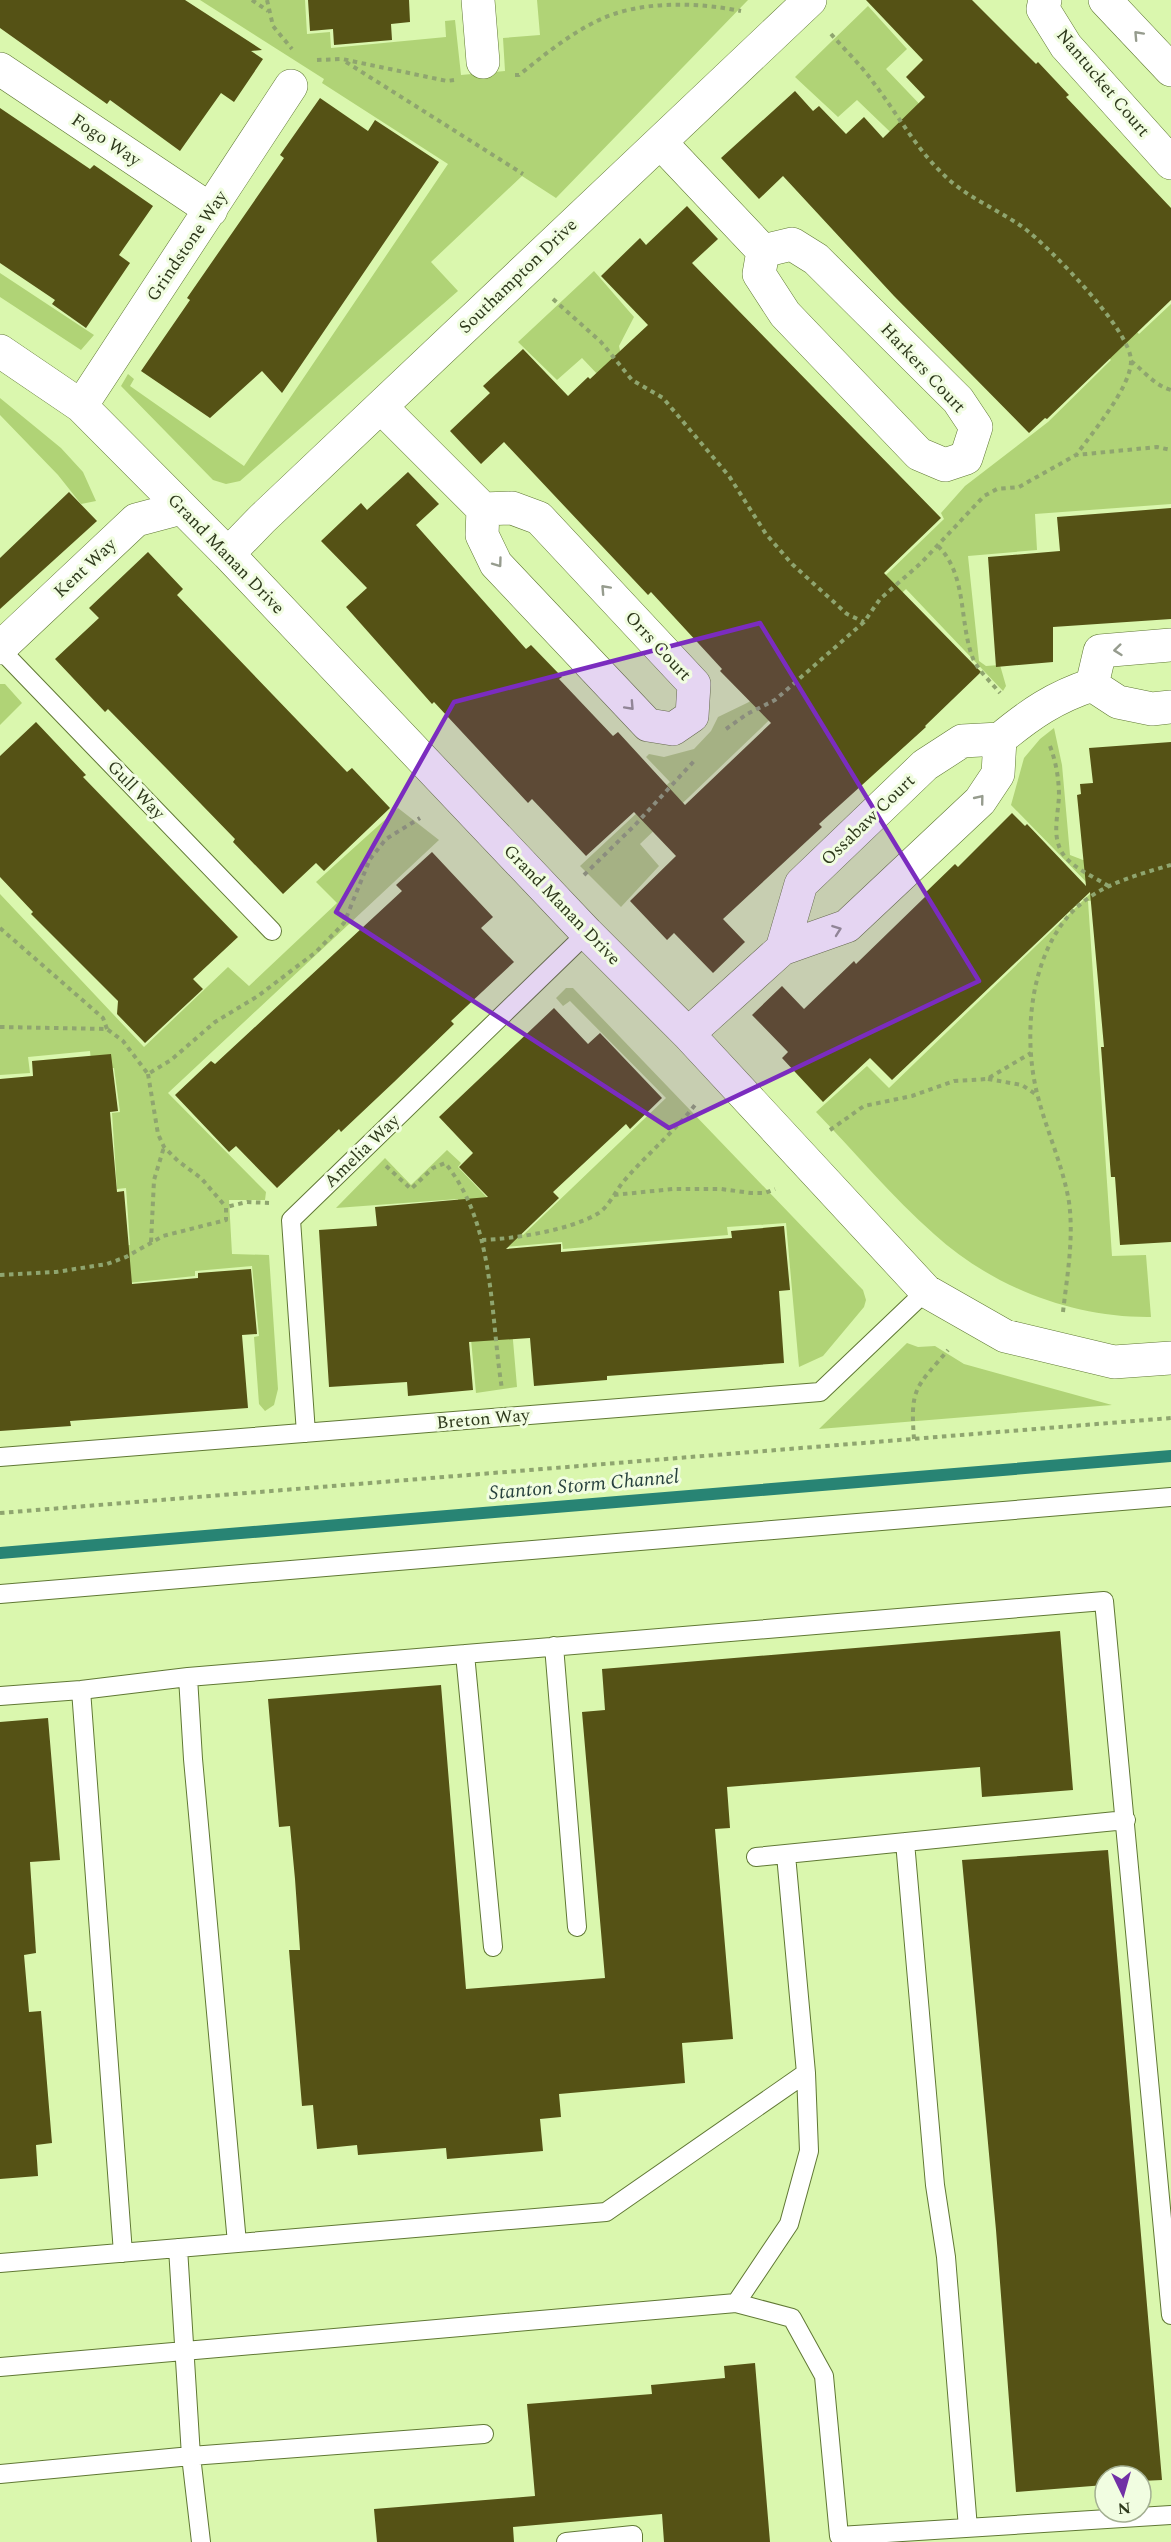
<svg xmlns="http://www.w3.org/2000/svg" width="1171" height="2542" font-family="Spectral,serif">
<style>
.green{fill:#b0d376}
.lines{fill:none;stroke-linecap:round;stroke-linejoin:round}
.stream{stroke:#288474;stroke-width:12}
.building{fill:#555215}
.service-casing{stroke:#607834;stroke-width:20}
.minor-casing{stroke:#607834;stroke-width:34}
.path{stroke:#8fa56f;stroke-width:4;stroke-dasharray:4.5 4.5;stroke-linecap:butt}
.service{stroke:#fff;stroke-width:18}
.minor{stroke:#fff;stroke-width:33}
.oneway{stroke:#969c8e}
.marked{fill:#7b2cbf;fill-opacity:0.2;stroke:#7b2cbf;stroke-width:4.5;stroke-linejoin:round}
.labels{text-anchor:middle;dominant-baseline:central;stroke-width:6;stroke-linejoin:round;paint-order:stroke}
.street-label{font-size:18px;fill:#2e391c;stroke:#f1fde1}
.water-label{font-size:20px;font-style:italic;fill:#27413d;stroke:#f1fde1}
</style>
<rect width="100%" height="100%" fill="#daf7ae"/>
<!-- green -->
<path class="green" d="M200,0h105l2,34 23,-2 1,16 115,-11 -1,-16 10,-1 6,55 44,-4 -2,-33 37,-3 -3,-35h211l-192,198 -34,-22 -91,86 27,29 -218,190 -14,3 -13,-4 -92,-94 7,-12 6,5 -4,7 114,80 204,-302 -126,-81 2,-4z
M868,6l39,43 -21,20 253,265 32,-30v200l-136,10 2,36 -69,6 11,105 7,5 14,-1 6,21 -3,5 -97,-102 -266,255 19,22 -38,41 -41,-41 90,-84 -24,-25 3,-3 15,3 30,-8 17,-18 7,-14 31,-15 86,-77 -253,-267 -25,22 -39,-38 76,-71 40,46 -15,29 4,18 239,234 82,-79 -3,-6 24,-27 83,-64 63,-62 -150,-160 -104,-100 -19,17 -43,-40z
M0,273l94,62 -13,15 -81,-53z
M0,398l61,50 22,24 13,29 -15,3 -23,-29 -58,-60z
M0,684h5l17,19 -22,22z
M1054,728l8,37 8,90 13,5 88,-7v40l-83,8 24,355 34,-1 5,62c-78,1 -159,-30 -217,-83 -42,-37 -79,-82 -118,-122l51,-46 22,22 205,-198 -83,-85 13,-47 16,-19z
M398,808l41,32 -271,253 98,99 -1,8h-36l3,54 37,1 9,134 -4,16 -9,6 -6,-7 -5,-67 5,-1 -7,-70 -57,5v5l-165,17 -30,-36 130,-12 -4,-57 -9,1 -5,-76 8,-1 -6,-44 -22,2 -2,-19 -62,6 2,16 -30,2v-181l144,153 84,-80 21,19 88,-83 -21,-21z
M566,988h7l290,302 3,10 -2,7 -41,49 -24,11 -13,-144 -59,4 1,8 -165,14 -1,-7 -57,5 12,140 -41,6 -18,-194 -122,9 49,-50 26,27 36,-35 14,13 -3,4 65,68 143,-137 -96,-97 -7,5 -7,-8z
M907,1343l11,4 17,-1 29,18 148,41 -293,24z"/>
<g class="lines">
<!-- stream -->
<path class="stream" d="M0,1553l1171,-97"/>
</g>
<!-- building -->
<path class="building" d="M0,0h185l77,50 -11,1 12,8 -29,43 -13,-9 -41,58 -70,-51 -3,4 -107,-76z
M308,0h101l1,22 -19,2 1,16 -58,5 -1,-16 -23,2z
M866,0h106l64,64 2,-2 31,33 -3,2 105,111v92l-124,119 -2,-1 -16,15 -135,-137 -111,-120 -24,23 -38,-41 74,-67 18,20 6,-5 27,28 18,-17 19,21 42,-41 -19,-20 17,-17z
M320,98l48,33 7,-11 64,42 -157,231 -20,-22 -52,47 -69,-47 49,-71 -3,-2 97,-140 -4,-3z
M0,108l90,61 4,-4 59,41 -34,49 11,8 -44,65 -34,-24 3,-4 -55,-37z
M687,206l31,33 -26,24 249,255 -57,55 97,99 -56,54 1,1 -107,97 3,3 -99,92 22,23 -32,31 -39,-40 -7,7 -37,-39 46,-45 -42,-44 -48,44 -54,-57 -4,4 -94,-101 -2,2 -86,-97 21,-19 -46,-47 40,-38 6,7 41,-38 31,32 -23,21 110,124 5,-4 31,32 -3,2 54,57 5,-4 67,73 86,-82 -51,-52 2,-2 -71,-77 -3,3 -144,-153 -23,22 -31,-33 40,-38 -7,-7 40,-37 45,47 20,-19 2,2 58,-54 -47,-49 39,-38 6,7z
M69,492l28,29 -97,88v-51z
M1171,508v111l-118,8v35l-57,5 -8,-110 72,-6 -3,-34z
M148,552l35,37 -6,6 170,177 5,-4 38,40 -66,63 -8,-8 -33,31 -50,-52 2,-3 -67,-69 -60,-61 -3,3 -50,-53 44,-41 -10,-10z
M36,722l50,53 -3,2 155,160 -45,42 10,10 -58,54 -28,-29 1,-13 -87,-87 2,-2 -33,-35v-121z
M1171,742v500l-51,3 -5,-68h-4l-10,-130h3l-14,-155 -198,188 -22,-22 -47,44 -41,-44 6,-6 -36,-37 30,-29 22,23 50,-48 2,3 71,-69 -2,-2 30,-29 3,3 54,-54 13,13 2,-2 59,62 -9,-91 4,-1 -1,-10 13,-1 -4,-35z
M432,852l61,65 -12,11 33,34 -63,59 3,3 -60,58 -53,50 -2,-3 -62,59 -41,-42 -7,6 -54,-57 36,-34 4,3 187,-173 -6,-6z
M554,1008l34,36 12,-11 62,65 -32,31 -4,-5 -73,68 6,6 -53,51 55,-5v8l171,-14 -1,-7 53,-5 6,64 -11,1 5,72 -177,13v4l-73,6 -4,-48 -61,4 4,48 -65,6 -1,-14 -78,5 -10,-157 58,-4 -2,-19 113,-10 -29,-30 14,-14 -34,-36z
M111,1054l7,57 -8,1 7,80 7,-1 8,93 66,-6v-5l53,-4 6,65 -15,1 6,73 -178,13 1,5 -71,5v-352l33,-3 -1,-15z
M1060,1631l13,159 -91,7 -2,-30 -253,20 3,41 -15,1 18,210 -51,4 3,40 -126,11 2,23 -21,2 3,32 -96,8 -1,-11 -88,7 -1,-10 -40,4 -4,-44 -11,1 -13,-156h11l-5,-71 -5,-53 -11,1 -11,-128 173,-14 25,304 139,-11 -23,-266 23,-2 -3,-41z
M48,1718l12,142 -30,2 6,91 -12,2 5,57 12,-1 11,132 -16,2 2,31 -38,3v-457z
M1108,1850l54,630 -21,1v-5h-36v9l-89,7 -20,-262 -34,-370z
M755,2363l15,179h-106l-2,-28 -149,13 1,15h-137l-3,-33 161,-13 -8,-92 125,-10 -1,-9 74,-7 -1,-12z"/>
<g class="lines">
<defs>
<path id="service" d="M0,649l272,282
M306,1433l-15,-213 296,-287
M0,1457l820,-65 106,-101
M0,1594l1171,-97
M554,1646l23,281
M465,1654l28,293
M188,1677l5,82 44,484
M81,1690l42,563
M0,1696l81,-6 107,-13 916,-76 67,714
M905,1842l30,343 11,72 22,271
M756,1857l370,-37
M178,2248l13,208 293,-22
M0,2263l606,-51 200,-139 -20,-218
M736,2303l53,-79 20,-73 -3,-78
M0,2367l736,-64 56,15 32,58 15,160 332,-21
M0,2474l191,-18 10,86
M566,2542l67,-7v7"/>
<path id="minor" d="M478,0l5,62
M1045,0l-2,9 23,37 105,117
M1105,0l66,70
M0,69l211,141
M660,142l103,109
M792,244l24,15 142,141 18,27 -10,31 -21,7 -26,-11 -134,-140 -26,-40 4,-23z
M0,351l81,55 147,148 359,379 101,101 238,257 79,45 109,26 57,-4
M81,406l210,-320
M381,407l102,102 -1,26 14,29 152,161 25,4 19,-13 2,-32 -155,-166 -27,-10 -29,1
M228,554l34,-35 548,-519
M0,648l136,-128 45,-12
M1092,685l8,-34 71,-6
M1092,685l26,17 34,7 19,-2
M1000,739c30,-25 55,-42 92,-54
M688,1034l94,-85 65,-23 133,-125 18,-27 2,-35 -38,2 -37,24 -124,119 -19,65"/>
</defs>
<!-- service casing -->
<use href="#service" class="service-casing"/>
<!-- minor casing -->
<use href="#minor" class="minor-casing"/>
<!-- path -->
<path class="path" d="M252,0l16,11
M267,0l6,26 19,23
M831,34c14,16 30,31 42,48 24,31 43,67 72,94 21,21 54,34 79,52 25,19 107,102 107,133 0,26 -39,72 -54,93
M317,60l25,-1 105,22 7,-1
M346,62l177,112
M515,75h4c24,-19 48,-39 76,-53 42,-22 101,-20 146,-11
M553,299l48,43 31,38 31,18 66,78 37,58 26,30 55,50 17,8
M1131,361c13,10 23,24 40,29
M938,546c29,29 21,73 34,110 5,14 19,26 28,37
M726,729l21,-15 28,-14 89,-78 16,-23 41,-36 63,-67 13,-7 22,-2 57,-32 81,-8 14,3
M1050,746c6,16 9,33 9,50 -1,22 -9,45 8,63 12,12 29,19 43,28
M584,875l51,-50 60,-65
M0,928l103,90 4,11
M0,1027l107,2 16,12 25,33 23,-14 44,-38 43,-26 58,-44 28,-29 26,-64 16,-20 34,-21
M148,1074l10,60 6,13 14,14 23,17 25,29
M988,1079l34,6 15,10
M830,1130l34,-24 48,-10 42,-15 33,-2 44,-26
M386,1166l25,23 22,-21 12,-5c50,60 45,152 57,226
M614,1195l59,-6h48l30,4h14l10,-4
M482,1240c32,-1 88,-10 115,-26 11,-6 18,-22 26,-32 23,-27 50,-49 72,-77
M151,1242l3,-62 10,-33
M0,1275l56,-3 51,-8 19,-7 37,-21 63,-16v-13l21,-5 22,1
M1063,1312c4,-36 11,-73 6,-110 -6,-36 -22,-70 -31,-105 -17,-63 -8,-157 49,-198 23,-17 56,-26 84,-34
M914,1439c-4,-52 2,-51 34,-89
M0,1513l1171,-95"/>
<!-- service -->
<use href="#service" class="service"/>
<!-- minor -->
<use href="#minor" class="minor"/>
</g>
<!-- one-way arrows -->
<defs><path id="oneway-chevron" d="M-2-3.5L2.5 0L-2 3.5" fill="none" stroke-width="1.6" stroke-linecap="round" stroke-linejoin="round" transform="scale(1.5)"/></defs>
<g class="oneway">
<use href="#oneway-chevron" transform="translate(1138 35) rotate(-133)"/>
<use href="#oneway-chevron" transform="translate(498 563) rotate(54)"/>
<use href="#oneway-chevron" transform="translate(605 589) rotate(-133)"/>
<use href="#oneway-chevron" transform="translate(1118 650) rotate(174)"/>
<use href="#oneway-chevron" transform="translate(630 706) rotate(47)"/>
<use href="#oneway-chevron" transform="translate(980 799) rotate(-51)"/>
<use href="#oneway-chevron" transform="translate(837 930) rotate(-20)"/>
</g>
<!-- marked area -->
<path class="marked" d="M760,623l219,358 -310,147 -333,-216 118,-210z"/>
<g class="labels">
<!-- street labels -->
<g class="street-label">
<text transform="translate(1103 83) rotate(50)">Nantucket Court</text>
<text transform="translate(106 140) rotate(34)">Fogo Way</text>
<text transform="translate(187 246) rotate(-56)">Grindstone Way</text>
<text transform="translate(518 276) rotate(-44)">Southampton Drive</text>
<text transform="translate(923 368) rotate(47)">Harkers Court</text>
<text transform="translate(226 554) rotate(46)">Grand Manan Drive</text>
<text transform="translate(85 568) rotate(-43)">Kent Way</text>
<text transform="translate(658 646) rotate(47)">Orrs Court</text>
<text transform="translate(136 790) rotate(46)">Gull Way</text>
<text transform="translate(868 820) rotate(-44)">Ossabaw Court</text>
<text transform="translate(562 905) rotate(46)">Grand Manan Drive</text>
<text transform="translate(362 1151) rotate(-44)">Amelia Way</text>
<text transform="translate(483 1419) rotate(-5)">Breton Way</text>
</g>
<!-- water labels -->
<g class="water-label">
<text transform="translate(584 1485) rotate(-5)">Stanton Storm Channel</text>
</g>
</g>
<!-- north arrow -->
<g transform="translate(1123 2494) rotate(175)"><circle r="28" fill="#f1fde1" stroke="#a3af92" stroke-width="1.5"/>
<path d="M0-4.5L10 22L0 15L-10 22Z" fill="#7130a5"/>
<text y="-9" font-size="16" font-weight="bold" text-anchor="middle" fill="#2e391c">N</text>
</g>
</svg>
